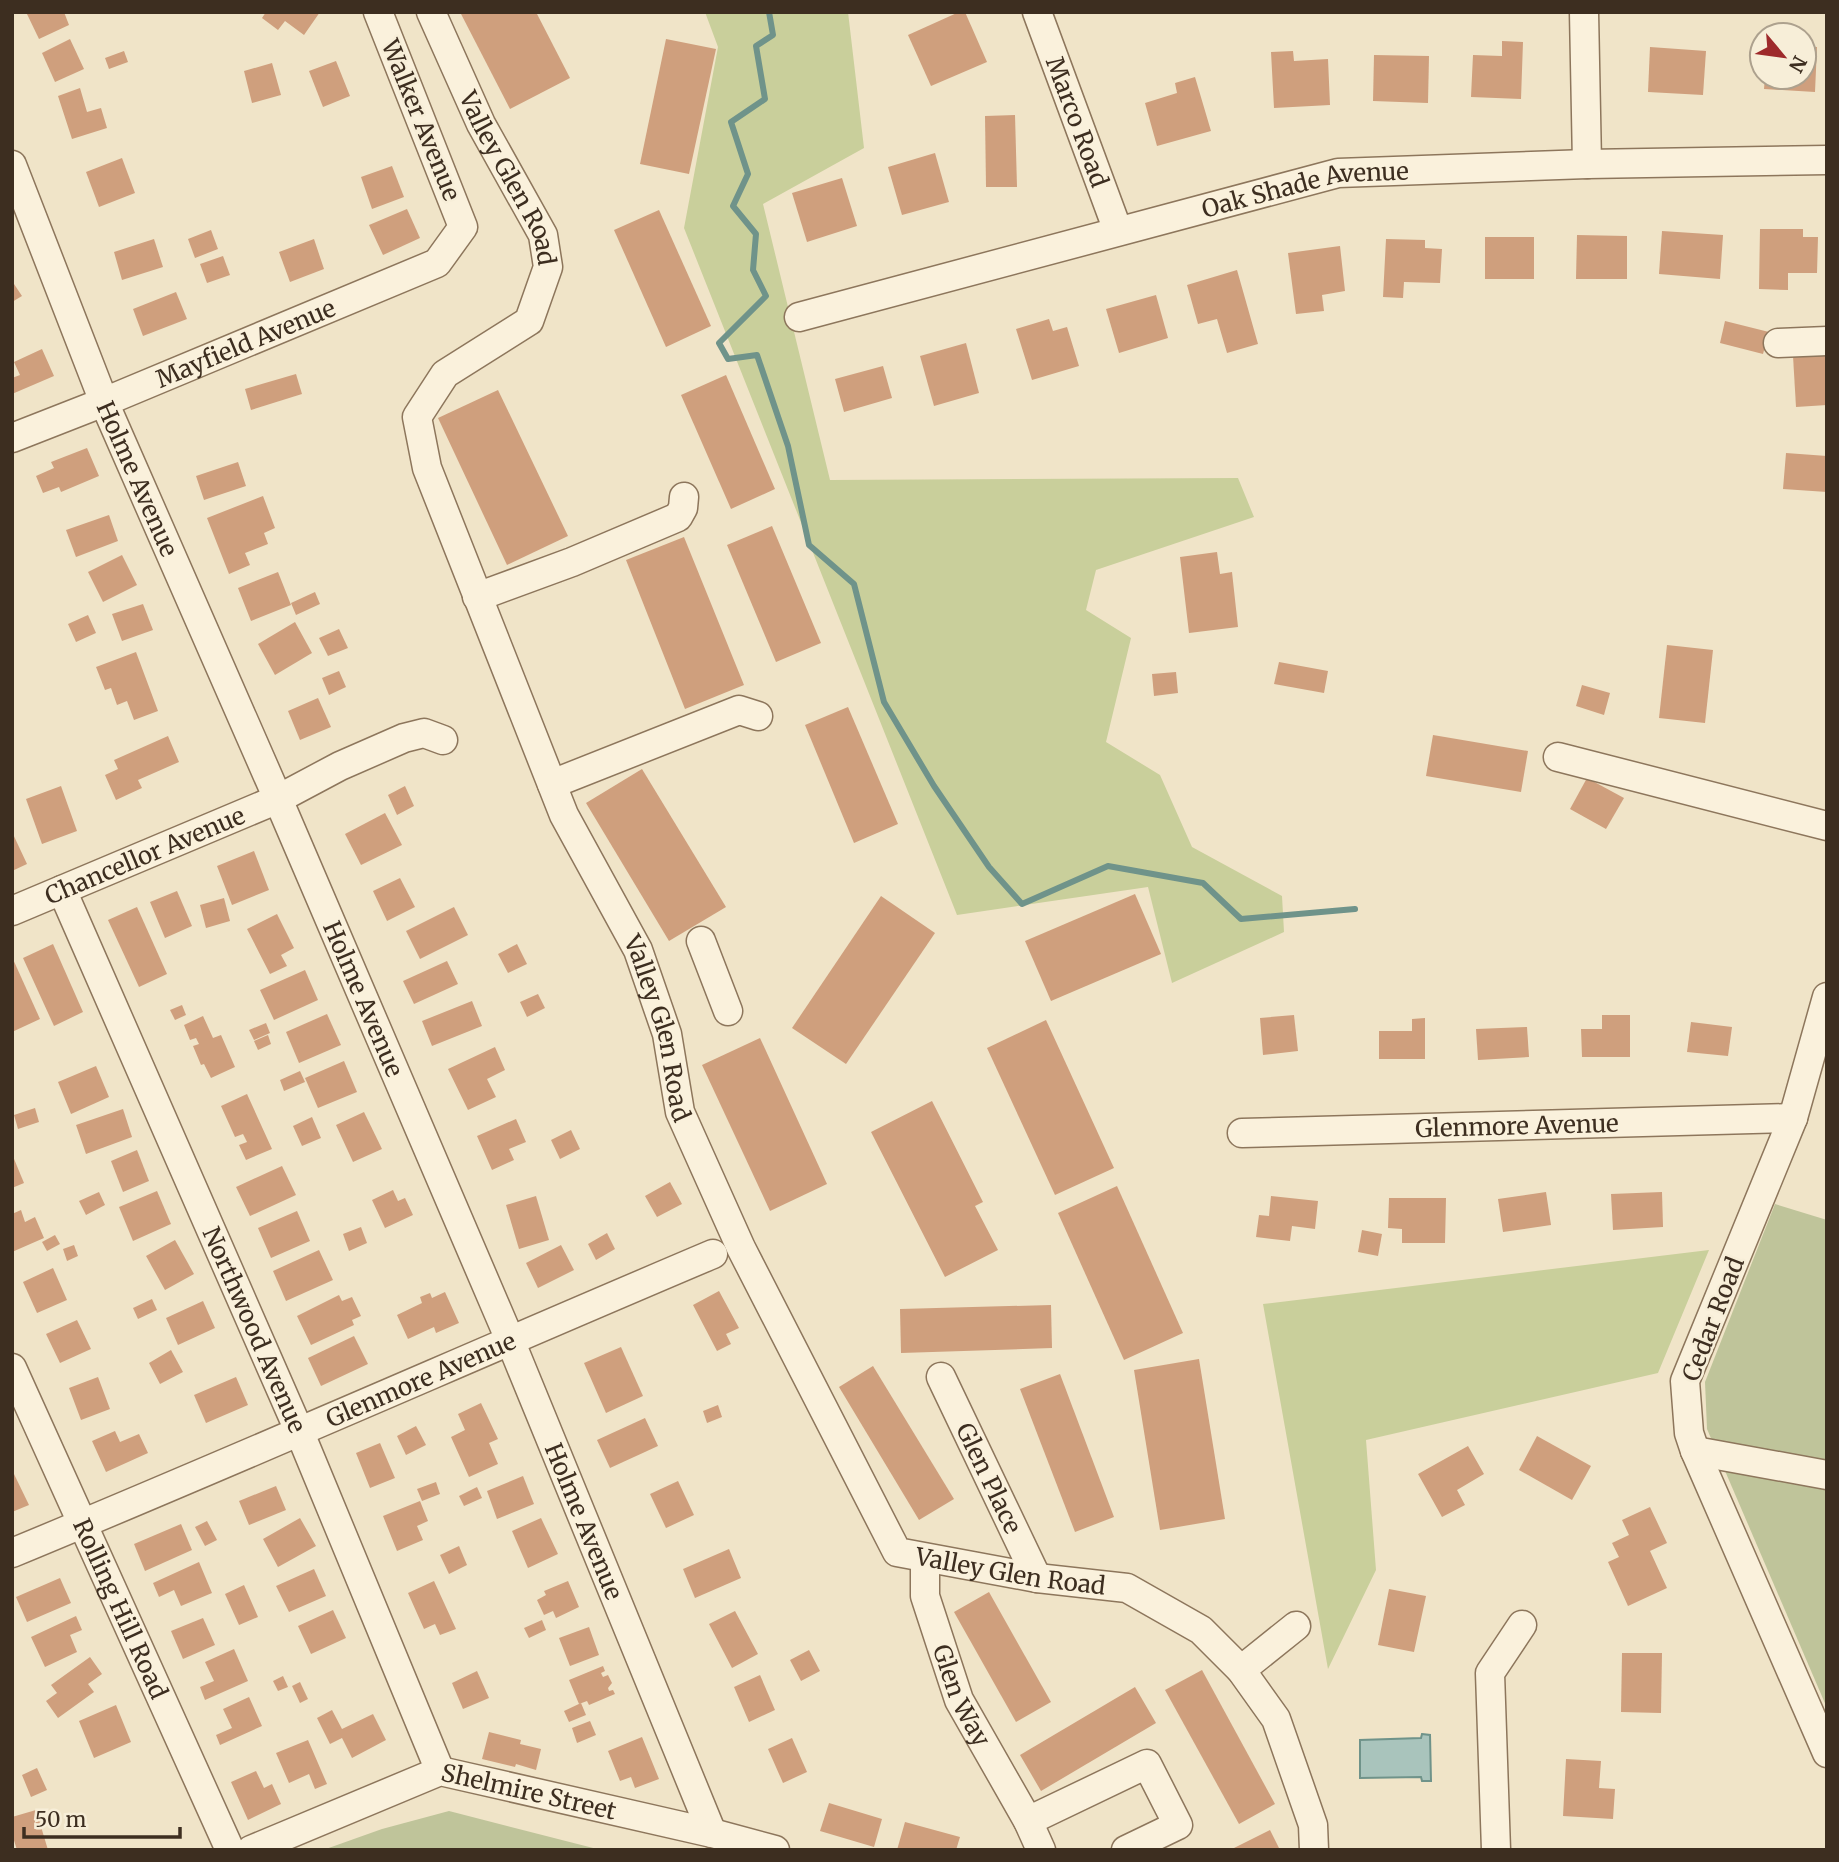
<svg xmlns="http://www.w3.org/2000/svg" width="1839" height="1862" font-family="Merriweather,serif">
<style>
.green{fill:#c9cf9b}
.cemetery{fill:#bfc49a}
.water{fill:#a9c4bc;stroke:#6f938a;stroke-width:2}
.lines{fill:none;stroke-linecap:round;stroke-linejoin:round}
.stream{stroke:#6f938a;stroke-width:6}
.building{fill:#cf9f7d}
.minor-casing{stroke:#8d765c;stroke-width:31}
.minor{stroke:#faf1dc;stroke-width:28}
.labels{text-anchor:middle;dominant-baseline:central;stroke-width:5;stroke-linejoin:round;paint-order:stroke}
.street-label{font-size:24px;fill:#3d2e20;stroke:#f7eed8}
</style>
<rect width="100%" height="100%" fill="#f0e4c8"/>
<g class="green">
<path d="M705 12H848L864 148 763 204 830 480 1238 478 1254 517 1096 570 1086 610 1131 638 1106 742 1160 775 1192 847 1282 896 1284 932 1172 983 1148 887 957 915 684 228 718 47Z"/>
<path d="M1709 1250 1658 1373 1366 1440 1376 1570 1328 1669 1263 1304Z"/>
</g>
<g class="cemetery">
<path d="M1775 1204 1827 1220V1708L1707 1429 1705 1382Z"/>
<path d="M449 1811 601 1850H323L382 1829Z"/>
</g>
<path class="water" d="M1422 1734 1430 1735 1431 1781H1422L1421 1777 1360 1778V1740L1421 1738Z"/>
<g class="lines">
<path class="stream" d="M769 12 773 35 756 46 765 99 731 122 748 174 733 206 756 234 753 270 766 296 719 343 728 359 757 355 788 446 809 545 854 584 884 702 934 786 989 867 1022 904 1108 866 1203 883 1241 919 1355 909"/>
</g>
<g class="building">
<path d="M26 12H64L69 25 39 39Z"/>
<path d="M266 12H320L304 35 285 21 278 30 262 18Z"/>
<path d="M460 12H536L570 78 510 109Z"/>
<path d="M959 12H965L987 62 931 86 908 35Z"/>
<path d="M70 39 84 69 55 82 42 53Z"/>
<path d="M666 39 716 49 689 174 640 164Z"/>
<path d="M1502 41 1523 42 1521 99 1471 97 1473 55 1502 56Z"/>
<path d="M1650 47 1706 51 1703 95 1648 92Z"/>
<path d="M1804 47H1817L1815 92 1764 89 1765 77H1804Z"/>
<path d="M124 51 128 62 109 69 105 58Z"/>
<path d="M1293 51 1294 61 1328 59 1330 105 1274 108 1271 52Z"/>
<path d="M1374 55 1429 56 1428 103 1373 101Z"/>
<path d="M336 61 350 96 323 107 309 71Z"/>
<path d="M272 63 281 95 252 103 244 71Z"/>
<path d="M1195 77 1211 131 1157 146 1145 103 1177 93 1175 83Z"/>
<path d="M80 88 87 112 101 108 107 128 72 139 58 96Z"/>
<path d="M1015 115 1017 187H986L985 116Z"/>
<path d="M935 153 949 202 902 215 888 167Z"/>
<path d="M122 158 135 193 99 207 86 172Z"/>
<path d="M392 166 404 197 372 209 361 177Z"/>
<path d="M842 178 857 226 807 242 792 193Z"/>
<path d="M407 209 420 238 383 255 369 225Z"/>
<path d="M659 210 711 326 666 347 614 230Z"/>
<path d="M1760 229H1803V237H1818L1817 273H1788V290L1759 289Z"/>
<path d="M211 230 218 249 195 258 188 239Z"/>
<path d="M1662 231 1723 235 1720 279 1659 274Z"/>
<path d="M1577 235 1627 236V279H1576Z"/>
<rect x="1485" y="237" width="49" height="42"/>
<path d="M154 239 163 267 122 280 114 252Z"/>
<path d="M314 239 324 269 290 282 279 252Z"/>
<path d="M1386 239 1425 240V248L1442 249 1440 283 1404 282 1403 298 1383 297Z"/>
<path d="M1340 246 1345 291 1322 295 1324 311 1296 314 1288 253Z"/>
<path d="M223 256 230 275 207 283 200 264Z"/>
<path d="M1237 270 1258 344 1227 353 1217 319 1198 324 1187 285Z"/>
<path d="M12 281 22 296 12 302Z"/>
<path d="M176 292 187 319 143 336 133 309Z"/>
<path d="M1156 295 1168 338 1119 353 1106 309Z"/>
<path d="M1049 319 1053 331 1067 327 1079 366 1032 380 1016 329Z"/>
<path d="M1725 321 1769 332 1763 354 1720 343Z"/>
<path d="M966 343 979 393 934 406 920 356Z"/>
<path d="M42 349 54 376 12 394V378L20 375 14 362Z"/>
<path d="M1827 354V405L1796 407 1793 356Z"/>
<path d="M883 366 892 398 844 412 835 379Z"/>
<path d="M296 374 302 394 251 410 245 389Z"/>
<path d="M726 375 775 489 731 509 681 395Z"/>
<path d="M498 390 568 536 507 565 438 418Z"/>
<path d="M87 448 99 476 61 492 59 487 43 493 36 476 54 468 51 462Z"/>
<path d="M1786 453 1827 456V492L1783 489Z"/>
<path d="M238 462 246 486 204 500 196 476Z"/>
<path d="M263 496 275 528 264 533 268 544 245 553 250 565 229 574 207 518Z"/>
<path d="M109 515 118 541 76 557 66 530Z"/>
<path d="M772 526 821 643 776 662 727 545Z"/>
<path d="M684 537 744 685 685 709 626 560Z"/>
<path d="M1217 552 1220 574 1232 572 1238 627 1189 633 1180 557Z"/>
<path d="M122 555 137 585 103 602 88 572Z"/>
<path d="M278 572 291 605 251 621 238 588Z"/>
<path d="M315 592 320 604 296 615 291 603Z"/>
<path d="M143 604 153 630 122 641 112 614Z"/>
<path d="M88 615 96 633 76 642 68 624Z"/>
<path d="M295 622 312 653 275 675 258 644Z"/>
<path d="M339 629 348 648 328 656 319 638Z"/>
<path d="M1667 645 1713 650 1705 723 1659 718Z"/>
<path d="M136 652 158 711 134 720 127 701 117 705 111 688 105 690 96 667Z"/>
<path d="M1279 662 1328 671 1324 693 1274 684Z"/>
<path d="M339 671 346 687 329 695 322 678Z"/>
<path d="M1176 672 1178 693 1154 696 1152 674Z"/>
<path d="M1582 685 1610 693 1604 715 1576 706Z"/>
<path d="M318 698 331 727 300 740 288 711Z"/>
<path d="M848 707 898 824 854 843 805 725Z"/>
<path d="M1433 735 1528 751 1521 792 1426 776Z"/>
<path d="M168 736 179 762 138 780 142 788 116 800 105 775 118 769 114 760Z"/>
<path d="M642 769 726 907 669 941 586 803Z"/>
<path d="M1587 778 1624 798 1606 829 1570 809Z"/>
<path d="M61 786 77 831 42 844 26 799Z"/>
<path d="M405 786 414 806 397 815 388 795Z"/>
<path d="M385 813 402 845 361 865 345 834Z"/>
<path d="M12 832 27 864 12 871Z"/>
<path d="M254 851 269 890 232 905 217 866Z"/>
<path d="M400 878 415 907 387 921 373 891Z"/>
<path d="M177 891 192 926 165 938 150 902Z"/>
<path d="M1135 894 1161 954 1051 1001 1025 941Z"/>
<path d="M881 896 935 933 846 1064 792 1028Z"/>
<path d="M224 898 230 921 206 928 200 905Z"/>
<path d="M137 907 167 974 139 987 108 920Z"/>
<path d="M454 907 468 935 420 959 406 931Z"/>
<path d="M277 914 294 948 281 955 287 966 270 974 247 929Z"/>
<path d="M53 944 83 1012 54 1026 23 958Z"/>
<path d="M517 944 527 964 508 973 498 954Z"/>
<path d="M12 957 40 1019 12 1032Z"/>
<path d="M447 961 458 984 414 1004 403 981Z"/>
<path d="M305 970 318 1000 274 1020 260 990Z"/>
<path d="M538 994 545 1008 527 1017 520 1002Z"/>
<path d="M472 1001 482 1026 432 1046 422 1021Z"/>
<path d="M182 1005 186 1015 175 1020 170 1010Z"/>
<path d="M327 1014 341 1045 299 1063 286 1032Z"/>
<path d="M1294 1015 1298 1051 1263 1055 1260 1018Z"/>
<path d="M1602 1015H1630V1057H1582L1581 1029H1602Z"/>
<path d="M203 1016 213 1038 221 1035 235 1067 211 1078 204 1064 201 1065 193 1046 199 1044 196 1038 190 1040 184 1025Z"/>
<path d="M1425 1018V1059H1379V1031H1412V1019Z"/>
<path d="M1046 1020 1114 1168 1055 1195 987 1048Z"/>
<path d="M1691 1022 1732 1027 1728 1056 1687 1052Z"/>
<path d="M266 1023 270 1033 254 1040 249 1030Z"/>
<path d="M1527 1027 1529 1057 1478 1060 1476 1029Z"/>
<path d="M268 1035 271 1044 258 1050 254 1041Z"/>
<path d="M760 1038 827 1184 770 1211 702 1065Z"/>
<path d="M495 1047 505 1070 487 1079 496 1097 468 1110 448 1069Z"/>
<path d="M344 1061 357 1092 318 1108 305 1078Z"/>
<path d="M96 1066 109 1097 71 1114 58 1082Z"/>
<path d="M300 1071 305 1082 284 1091 280 1080Z"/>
<path d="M247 1094 272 1149 246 1160 239 1145 247 1142 243 1134 235 1137 221 1106Z"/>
<path d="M932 1101 983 1202 975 1206 998 1250 945 1277 871 1132Z"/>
<path d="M35 1108 39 1122 18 1129 14 1115Z"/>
<path d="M123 1109 132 1137 86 1154 76 1125Z"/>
<path d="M364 1112 382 1149 353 1162 336 1125Z"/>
<path d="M312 1117 321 1138 302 1146 293 1126Z"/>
<path d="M516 1119 526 1142 509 1149 514 1160 492 1170 477 1136Z"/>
<path d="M571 1130 580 1149 560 1159 551 1140Z"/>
<path d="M137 1150 149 1181 123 1192 111 1161Z"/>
<path d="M12 1154 24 1183 12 1188Z"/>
<path d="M282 1166 296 1195 250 1216 236 1187Z"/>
<path d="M670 1182 682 1204 657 1217 645 1196Z"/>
<path d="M1117 1186 1183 1333 1124 1360 1058 1213Z"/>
<path d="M393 1190 398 1201 405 1198 413 1215 385 1228 372 1200Z"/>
<path d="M157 1191 171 1224 133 1241 119 1207Z"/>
<path d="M99 1192 105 1205 86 1215 79 1201Z"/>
<path d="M1546 1192 1551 1225 1503 1232 1498 1199Z"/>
<path d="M1662 1192 1663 1227 1613 1230 1611 1194Z"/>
<path d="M536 1196 549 1240 519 1249 506 1205Z"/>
<path d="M1271 1196 1318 1201 1315 1229 1292 1226 1290 1241 1256 1237 1259 1215 1269 1216Z"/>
<path d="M1389 1198H1446L1445 1243H1402V1229L1388 1228Z"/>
<path d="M21 1210 25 1222 35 1217 44 1238 12 1252V1214Z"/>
<path d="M297 1211 310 1241 271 1258 258 1228Z"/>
<path d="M361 1227 367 1243 349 1251 343 1234Z"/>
<path d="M1362 1230 1382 1234 1378 1256 1358 1252Z"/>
<path d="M607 1233 615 1249 596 1260 588 1244Z"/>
<path d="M55 1235 60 1244 47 1251 42 1242Z"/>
<path d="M175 1240 194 1274 165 1290 146 1256Z"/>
<path d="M74 1245 78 1256 67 1261 63 1249Z"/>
<path d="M561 1245 574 1270 538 1288 526 1263Z"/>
<path d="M319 1250 333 1280 286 1301 273 1271Z"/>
<path d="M53 1268 67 1300 37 1313 23 1282Z"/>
<path d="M719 1291 739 1328 726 1334 731 1344 717 1351 693 1305Z"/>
<path d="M445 1292 459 1323 436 1333 434 1327 408 1339 397 1315 422 1303 420 1297 430 1293 432 1298Z"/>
<path d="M339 1295 342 1301 352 1297 361 1316 352 1320 354 1325 311 1345 297 1316Z"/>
<path d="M152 1299 157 1310 138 1319 133 1308Z"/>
<path d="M203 1301 215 1328 178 1345 166 1318Z"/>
<path d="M1051 1305 1052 1348 901 1353 900 1309Z"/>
<path d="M77 1320 91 1349 60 1363 46 1334Z"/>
<path d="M354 1336 368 1364 321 1386 308 1358Z"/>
<path d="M621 1347 643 1396 606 1413 584 1363Z"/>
<path d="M171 1350 183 1372 160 1384 149 1363Z"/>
<path d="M1199 1359 1225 1519 1160 1530 1134 1370Z"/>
<path d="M873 1366 954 1499 919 1520 839 1387Z"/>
<path d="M1060 1374 1114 1517 1075 1532 1020 1389Z"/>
<path d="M98 1377 110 1409 81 1420 69 1388Z"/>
<path d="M236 1377 248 1405 206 1423 194 1395Z"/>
<path d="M481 1403 498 1439 489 1443 498 1464 469 1477 451 1437 465 1430 458 1414Z"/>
<path d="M718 1405 722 1417 707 1423 703 1411Z"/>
<path d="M645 1418 658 1446 610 1468 597 1440Z"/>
<path d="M416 1426 426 1445 406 1455 397 1436Z"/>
<path d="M115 1431 120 1442 139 1434 148 1453 106 1472 92 1441Z"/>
<path d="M1537 1436 1591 1466 1572 1500 1519 1470Z"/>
<path d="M380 1443 395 1478 370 1488 356 1453Z"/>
<path d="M1468 1446 1484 1474 1457 1490 1465 1505 1442 1517 1418 1474Z"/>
<path d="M14 1474 29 1505 12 1512V1475Z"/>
<path d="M523 1476 534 1504 497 1519 487 1491Z"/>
<path d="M678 1481 694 1515 666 1528 650 1494Z"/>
<path d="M436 1482 440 1494 422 1501 417 1489Z"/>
<path d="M276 1486 286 1510 249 1525 239 1501Z"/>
<path d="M477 1487 482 1498 464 1506 459 1496Z"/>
<path d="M420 1501 428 1521 417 1526 423 1540 397 1551 383 1516Z"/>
<path d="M1650 1507 1667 1543 1650 1551 1667 1588 1628 1606 1608 1562 1619 1557 1612 1543 1629 1535 1622 1520Z"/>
<path d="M300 1518 316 1546 278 1567 263 1539Z"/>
<path d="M541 1518 558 1554 528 1568 512 1531Z"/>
<path d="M207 1521 217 1540 205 1546 195 1527Z"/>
<path d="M181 1524 192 1550 145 1571 134 1544Z"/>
<path d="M459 1546 467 1565 449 1574 440 1555Z"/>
<path d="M729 1549 741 1578 695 1598 683 1569Z"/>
<path d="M199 1562 212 1593 181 1606 174 1590 159 1597 153 1583Z"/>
<path d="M314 1569 326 1596 289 1612 276 1586Z"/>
<path d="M60 1578 71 1603 27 1622 16 1597Z"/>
<path d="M434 1581 456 1629 440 1635 435 1624 424 1629 408 1593Z"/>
<path d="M568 1581 579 1607 556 1618 553 1611 544 1615 537 1600 546 1595 544 1591Z"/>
<path d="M244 1585 258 1617 239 1625 225 1594Z"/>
<path d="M1389 1589 1426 1596 1414 1652 1378 1645Z"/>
<path d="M989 1592 1051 1702 1016 1722 954 1612Z"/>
<path d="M333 1610 346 1638 311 1654 298 1626Z"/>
<path d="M735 1611 758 1654 732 1668 709 1624Z"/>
<path d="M76 1616 82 1630 70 1635 77 1652 45 1667 31 1637Z"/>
<path d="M203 1618 215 1645 183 1659 171 1631Z"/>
<path d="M542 1620 546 1630 529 1638 524 1628Z"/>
<path d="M589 1627 599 1655 570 1666 559 1638Z"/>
<path d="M234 1649 248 1681 205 1700 200 1687 214 1681 205 1662Z"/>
<path d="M809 1650 820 1671 801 1681 790 1660Z"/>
<path d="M1622 1653H1662L1661 1713 1621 1712Z"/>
<path d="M90 1657 102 1674 88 1684 94 1692 58 1718 46 1701 57 1693 51 1685Z"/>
<path d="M603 1666 605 1671 601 1673 603 1677 608 1675 612 1683 608 1688 609 1691 613 1690 615 1694 589 1705 587 1701 579 1704 569 1680Z"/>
<path d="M1202 1670 1275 1804 1239 1824 1165 1690Z"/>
<path d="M477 1671 489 1698 463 1709 452 1683Z"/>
<path d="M760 1675 775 1710 749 1722 734 1687Z"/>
<path d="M283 1676 288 1687 278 1691 273 1681Z"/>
<path d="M300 1682 308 1699 300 1703 292 1686Z"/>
<path d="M1135 1687 1156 1723 1041 1791 1020 1755Z"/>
<path d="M249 1697 262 1726 220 1745 216 1735 232 1728 223 1709Z"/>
<path d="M581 1703 586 1715 569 1722 564 1711Z"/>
<path d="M116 1705 131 1742 94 1758 79 1721Z"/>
<path d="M332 1710 342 1729 373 1714 386 1740 352 1758 342 1738 330 1744 317 1718Z"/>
<path d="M590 1721 596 1735 577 1743 572 1728Z"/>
<path d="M489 1732 521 1740 520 1744 541 1749 536 1770 516 1764 515 1767 482 1759Z"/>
<path d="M642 1737 659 1779 635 1788 631 1777 620 1781 608 1751Z"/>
<path d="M792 1738 807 1772 783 1783 768 1749Z"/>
<path d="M308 1740 327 1784 315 1789 309 1774 289 1783 276 1753Z"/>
<path d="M1566 1759 1601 1761 1599 1788 1615 1789 1613 1819 1563 1816Z"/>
<path d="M37 1768 47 1790 31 1797 22 1775Z"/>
<path d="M256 1771 264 1788 272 1784 281 1804 248 1820 231 1782Z"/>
<path d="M829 1803 882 1819 874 1847 820 1831Z"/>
<path d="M36 1810 48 1850H17L12 1834V1817Z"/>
<path d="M905 1822 960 1837 956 1850H897Z"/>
<path d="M1270 1830 1280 1850H1230Z"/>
</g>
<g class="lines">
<defs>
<g id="minor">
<path id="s1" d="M431 12 481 124 543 235 548 267 529 321 445 374 417 417 427 468 564 815 638 950 667 1034 680 1112 741 1248 897 1552 1037 1578 1127 1588 1201 1630 1241 1670 1276 1719 1313 1825 1314 1850"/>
<path id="s2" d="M1037 12 1118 231"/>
<path d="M1584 12 1587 164"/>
<path id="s3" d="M12 165 104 402 278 799 510 1340 712 1833"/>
<path id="s4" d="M799 317 1338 173 1587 164 1827 160"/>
<path d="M1778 343 1827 341"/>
<path id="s5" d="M12 438 104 402 437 263 463 227 378 12"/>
<path d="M477 597 572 562 678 517 683 508 684 497"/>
<path d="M1558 757 1827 826"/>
<path d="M552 784 739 710 758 716"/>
<path id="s6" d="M62 890 300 1433 440 1771"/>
<path id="s7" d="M12 911 278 799 340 766 404 738 424 733 443 740"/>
<path d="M701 941 728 1011"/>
<path d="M1827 997 1793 1118 1685 1381 1689 1433 1695 1451 1827 1753"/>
<path id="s8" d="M1242 1133 1793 1118"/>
<path id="s9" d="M12 1368 230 1850"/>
<path id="s10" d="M941 1377 1037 1578"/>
<path d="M1695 1451 1827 1475"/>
<path id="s11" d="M12 1553C247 1456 479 1353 713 1254"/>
<path id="s12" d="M925 1558V1596L959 1700 1028 1821 1041 1850"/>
<path d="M1241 1670 1296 1626"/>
<path d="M1028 1821 1147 1764 1178 1825 1126 1850"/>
<path id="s13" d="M251 1850 440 1771 712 1833 775 1850"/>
<path d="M1496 1850 1490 1673 1522 1625"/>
</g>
</defs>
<use href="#minor" class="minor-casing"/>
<use href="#minor" class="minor"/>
</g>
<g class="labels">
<g class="street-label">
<text transform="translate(421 120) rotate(68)">Walker Avenue</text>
<text stroke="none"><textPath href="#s2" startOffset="117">Marco Road</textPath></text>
<text stroke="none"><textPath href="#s1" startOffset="184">Valley Glen Road</textPath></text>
<text stroke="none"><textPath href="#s4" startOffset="523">Oak Shade Avenue</textPath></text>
<text stroke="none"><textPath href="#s5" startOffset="252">Mayfield Avenue</textPath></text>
<text stroke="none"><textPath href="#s3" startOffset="338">Holme Avenue</textPath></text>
<text stroke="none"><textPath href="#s7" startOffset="144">Chancellor Avenue</textPath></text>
<text stroke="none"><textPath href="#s3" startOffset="905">Holme Avenue</textPath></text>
<text stroke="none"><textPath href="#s1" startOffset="1150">Valley Glen Road</textPath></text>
<text stroke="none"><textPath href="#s8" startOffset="275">Glenmore Avenue</textPath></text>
<text transform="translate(1713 1319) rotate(-69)">Cedar Road</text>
<text stroke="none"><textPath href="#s6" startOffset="480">Northwood Avenue</textPath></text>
<text stroke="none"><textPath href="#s11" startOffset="444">Glenmore Avenue</textPath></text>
<text stroke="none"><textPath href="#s10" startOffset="112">Glen Place</textPath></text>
<text stroke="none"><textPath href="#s3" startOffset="1472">Holme Avenue</textPath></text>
<text stroke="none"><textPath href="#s1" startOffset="1843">Valley Glen Road</textPath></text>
<text stroke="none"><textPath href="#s9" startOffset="264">Rolling Hill Road</textPath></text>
<text stroke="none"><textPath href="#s12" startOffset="144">Glen Way</textPath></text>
<text stroke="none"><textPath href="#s13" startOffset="296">Shelmire Street</textPath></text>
</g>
</g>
<rect width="1839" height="1862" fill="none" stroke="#3d2e20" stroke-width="28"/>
<g transform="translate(1783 56) rotate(119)"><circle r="33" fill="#f7eed8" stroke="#ada18e" stroke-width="2"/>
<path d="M0-5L12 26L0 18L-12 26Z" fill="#9e2a2b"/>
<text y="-10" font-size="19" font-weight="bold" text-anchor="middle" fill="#3d2e20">N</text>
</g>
<path d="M24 1827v10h156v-10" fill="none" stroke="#3d2e20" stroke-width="3.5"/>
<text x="35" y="1827" font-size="21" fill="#3d2e20" stroke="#f7eed8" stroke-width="5" paint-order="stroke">50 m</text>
</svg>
